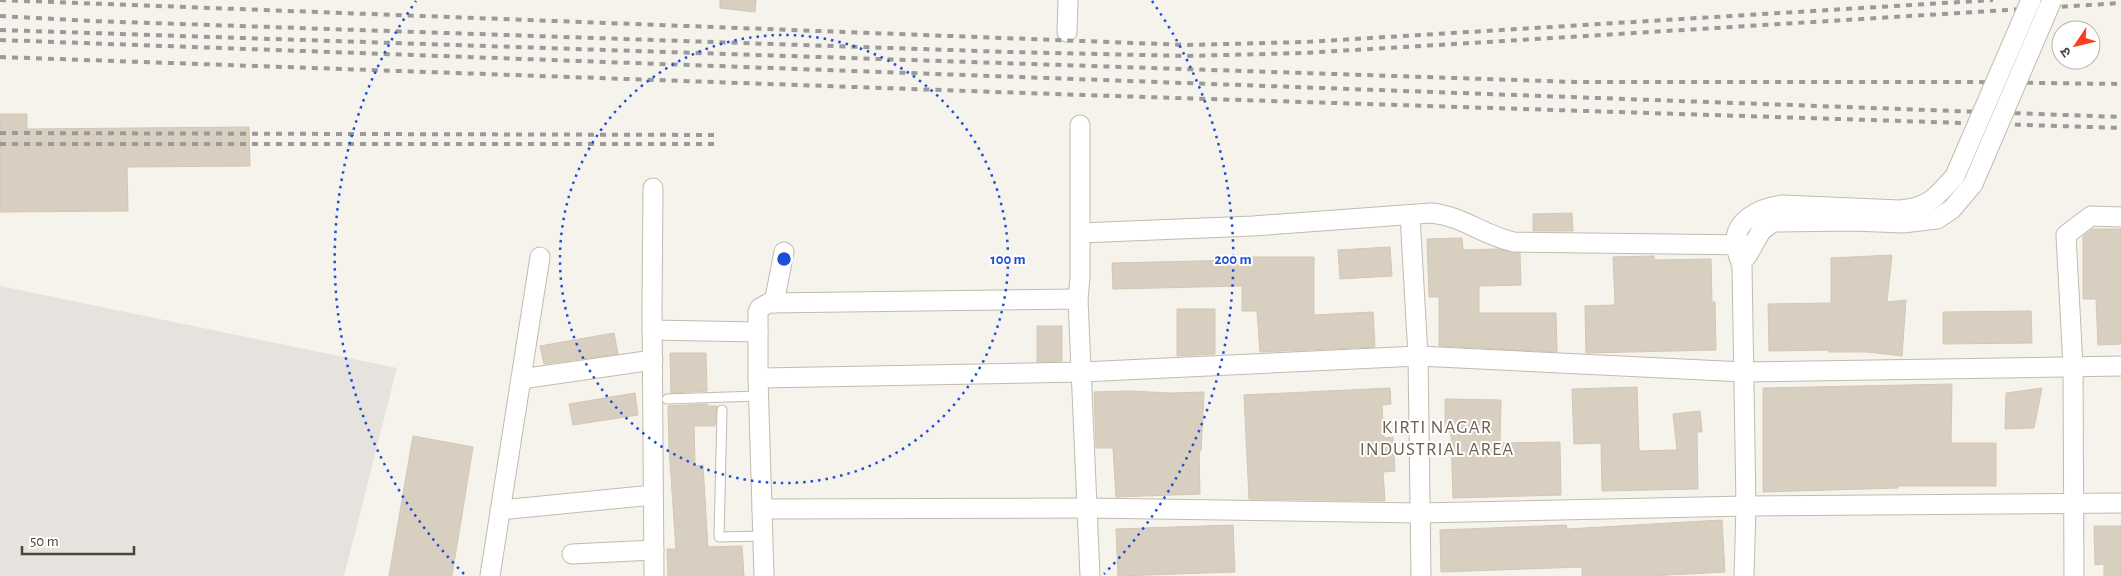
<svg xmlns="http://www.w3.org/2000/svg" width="2121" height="576" font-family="'Alegreya Sans','Noto Sans Devanagari',sans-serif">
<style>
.industrial{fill:#e6e2dd}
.building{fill:#d8cfc1;stroke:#d3c7b4}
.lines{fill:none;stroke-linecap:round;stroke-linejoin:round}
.lane-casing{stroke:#c2bbae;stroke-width:11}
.street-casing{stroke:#c2bbae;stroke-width:21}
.lane{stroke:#fff;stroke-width:9}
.street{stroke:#fff;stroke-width:19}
.rail{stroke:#9a9a9a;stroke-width:4;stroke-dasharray:6 6;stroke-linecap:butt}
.street-bridge-casing{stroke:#c2bbae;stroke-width:21;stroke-linecap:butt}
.street-bridge{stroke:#fff;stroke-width:19}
.ring{fill:none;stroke:#1d4ed8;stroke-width:2.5;stroke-dasharray:2.5 5}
.labels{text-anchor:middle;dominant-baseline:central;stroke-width:4;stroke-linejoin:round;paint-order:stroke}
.neighbourhood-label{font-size:19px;letter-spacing:1px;fill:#6e6250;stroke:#fff}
.centre{fill:#1d4ed8;stroke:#fff;stroke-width:2.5}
.ring-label{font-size:15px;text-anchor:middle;font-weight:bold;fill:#1d4ed8;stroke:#fff;stroke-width:4;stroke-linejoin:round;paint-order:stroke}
</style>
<rect width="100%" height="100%" fill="#f6f3ec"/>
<path class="industrial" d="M0 286 397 368 344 576H0Z"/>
<g class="building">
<path d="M720 0H756L755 12 720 8Z"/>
<path d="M0 114H27V129L249 127 250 166 127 167 128 211 0 212Z"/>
<path d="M1572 213 1573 231H1533V214Z"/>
<path d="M2093 229H2121V344L2098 345 2096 299H2083V236Z"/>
<path d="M1462 238 1463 250 1497 249 1520 253 1521 285 1479 286V313H1556L1557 352 1439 346V297H1429L1427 239Z"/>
<path d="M1390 247 1392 276 1340 279 1338 250Z"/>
<path d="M1892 255 1887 302 1906 300 1902 356 1868 352H1829V350L1769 351 1768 304 1831 303V258Z"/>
<path d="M1654 256V260L1711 259 1712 302H1715L1716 350 1586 353 1585 306 1615 305 1613 257Z"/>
<path d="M1242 257H1314V315L1373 312 1375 347 1260 352 1257 311H1242V286L1113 289 1112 263 1242 260Z"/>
<path d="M1177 309H1215V354L1177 356Z"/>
<path d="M2031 311 2032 343 1943 344V312Z"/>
<path d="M1037 326H1062V361L1037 362Z"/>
<path d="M614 333 618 354 544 364 540 346Z"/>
<path d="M670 353H706L707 391 671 393Z"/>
<path d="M1952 384 1951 443H1996V486H1897L1898 488 1763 492V388Z"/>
<path d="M1637 387 1639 451 1677 450 1673 414 1700 411 1702 432H1697L1698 489 1602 491 1601 443 1574 444 1572 389Z"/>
<path d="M1390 388 1391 404 1382 405 1384 438 1393 437 1395 471 1383 472 1385 501 1249 499 1244 395Z"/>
<path d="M2042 388 2034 428 2005 429 2006 393Z"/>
<path d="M1129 391 1171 393 1204 392 1201 451H1199L1200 494 1116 497 1113 448H1096L1094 392Z"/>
<path d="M635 393 638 415 573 425 569 404Z"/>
<path d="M1445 399 1501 400 1500 443 1560 442 1561 495 1453 498 1451 432H1445Z"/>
<path d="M707 404V406H717L715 426H694L695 466 703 465 708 547 742 546 744 576H668L667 549H676L669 448 668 406Z"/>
<path d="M413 436 473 447 452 576H389Z"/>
<path d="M1722 520 1725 572 1649 576H1582V567L1441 572 1440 530 1566 525 1567 529Z"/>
<path d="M1233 525 1235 572 1118 576 1116 529Z"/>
<path d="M2094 526H2121V576H2104V564L2095 565Z"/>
</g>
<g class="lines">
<defs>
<g id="lane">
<path d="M667 399 758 396"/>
<path d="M722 410 719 537 763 536"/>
</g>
<g id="street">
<path d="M1067 32 1068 0"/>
<path d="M653 188 652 310 654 576"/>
<path d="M1410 215 1418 356 1421 576"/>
<path d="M1080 233 1253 226 1431 213C1463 216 1484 236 1514 242L1752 245"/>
<path d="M1747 256 1761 231 1773 222 1853 221 1903 223 1937 219 1952 209 1973 184"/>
<path d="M1078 299 1080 277V125"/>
<path d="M774 303 784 252"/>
<path d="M652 330 758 332"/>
<path d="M758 378 1082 372 1418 356 1744 372 2121 366"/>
<path d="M521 379 653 360"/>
<path d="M762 509 1087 508 1421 513 1746 506 2121 503"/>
<path d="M500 510 653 495"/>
<path d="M572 554 654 550"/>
<path d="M490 576 540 257"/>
<path d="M764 576 758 378V312L760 308 769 303 1078 299 1090 576"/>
<path d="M1744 576 1746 506 1742 266C1740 259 1737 253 1736 246 1733 220 1760 208 1782 205L1900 210C1930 207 1936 197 1955 176"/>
<path d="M2074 576 2073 366 2066 235 2091 216 2121 217"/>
</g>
</defs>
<use href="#lane" class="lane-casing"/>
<use href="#street" class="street-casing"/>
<use href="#lane" class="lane"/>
<use href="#street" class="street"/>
<g class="rail">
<path d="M0 0 1188 45 1305 42 1993 0"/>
<path d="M0 16 92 21 1009 52 1187 56 1303 53 1504 41 2121 3"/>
<path d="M0 30 1576 82H1970L2121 84"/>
<path d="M0 40 2121 117"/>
<path d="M0 57 1083 95 2121 128"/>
<path d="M0 133 717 135"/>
<path d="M0 144H719"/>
</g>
<defs>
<g id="street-bridge">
<path d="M1955 176 2031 0"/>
<path d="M1973 184 2052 0"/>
</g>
</defs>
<use href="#street-bridge" class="street-bridge-casing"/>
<use href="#street-bridge" class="street-bridge"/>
</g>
<g class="ring">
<circle cx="784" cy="259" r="224"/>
<path d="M464 574A449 449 0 0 1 416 1M1152 1A449 449 0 0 1 1104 574"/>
</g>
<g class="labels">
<g class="neighbourhood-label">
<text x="1437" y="427">KIRTI NAGAR<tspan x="1437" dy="22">INDUSTRIAL AREA</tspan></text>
</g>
</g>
<circle cx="784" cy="259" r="8" class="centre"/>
<g class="ring-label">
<text x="1008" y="264">100 m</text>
<text x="1233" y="264">200 m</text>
</g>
<g transform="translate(2076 45) rotate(235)"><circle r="24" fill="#ffffff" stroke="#b7b4b0"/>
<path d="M0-4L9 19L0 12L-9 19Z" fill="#fc3f1d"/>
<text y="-8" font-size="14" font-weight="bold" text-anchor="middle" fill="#4b4439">उ</text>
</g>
<path d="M22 546v8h112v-8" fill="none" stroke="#4b4439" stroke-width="2.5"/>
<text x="30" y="546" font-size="15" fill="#4b4439" stroke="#ffffff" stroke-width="4" paint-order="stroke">50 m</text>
</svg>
